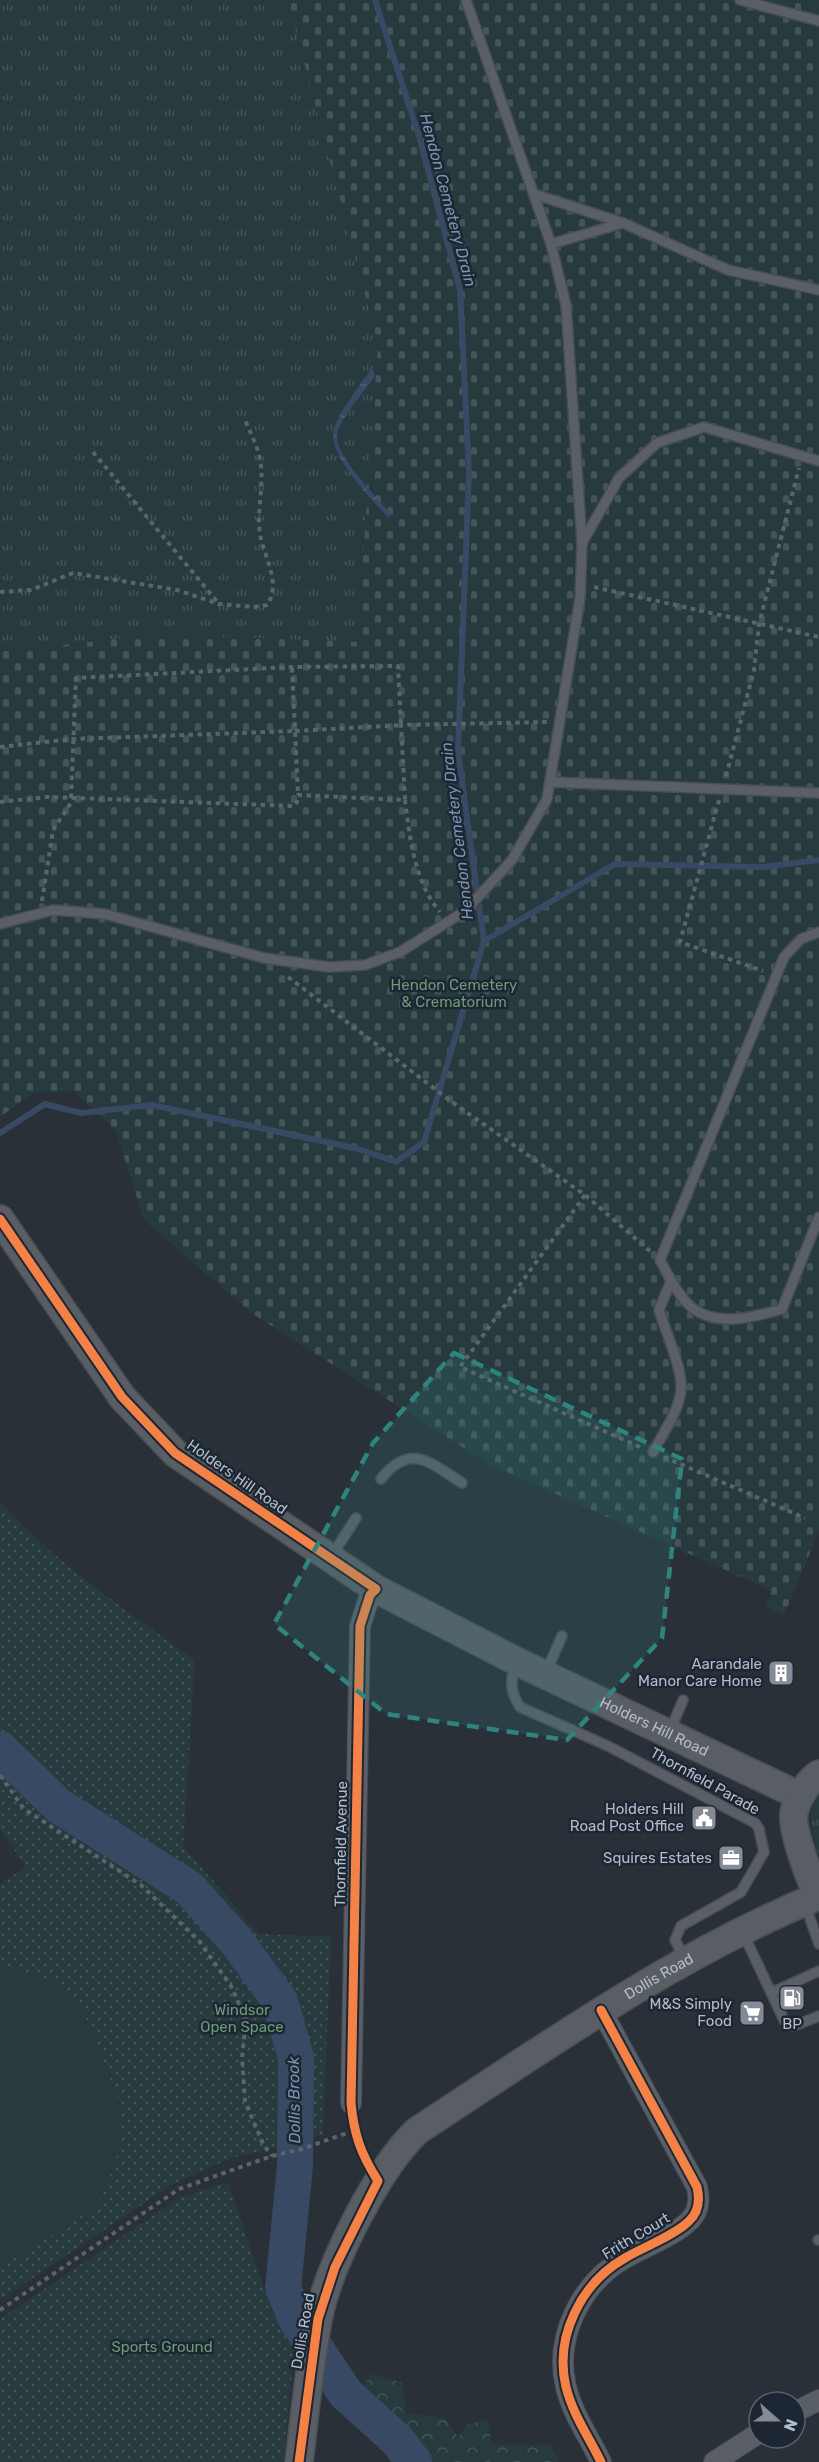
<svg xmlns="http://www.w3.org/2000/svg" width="819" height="2462" font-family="Rubik,sans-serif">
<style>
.grass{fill:url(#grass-tufts)}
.forest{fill:url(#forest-crowns)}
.cemetery{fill:url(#cemetery-stones)}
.park{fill:url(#park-dots)}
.pitch{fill:#273a3e}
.water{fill:url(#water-ripples)}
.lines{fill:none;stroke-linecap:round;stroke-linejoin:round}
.stream{stroke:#384963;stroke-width:6}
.river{stroke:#384963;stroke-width:36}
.lane-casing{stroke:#484c53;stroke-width:12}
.street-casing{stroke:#484c53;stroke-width:22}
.secondary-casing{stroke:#484c53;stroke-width:30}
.path{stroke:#5d636a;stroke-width:4;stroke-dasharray:4.5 4.5;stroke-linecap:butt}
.lane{stroke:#5a5e66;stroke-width:9}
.street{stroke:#5a5e66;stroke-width:20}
.secondary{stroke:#595d64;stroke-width:27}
.cycleway-casing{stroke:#1d2633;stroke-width:13}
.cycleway{stroke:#f48246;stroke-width:9}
.marked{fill:#308480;fill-opacity:0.2;stroke:#308480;stroke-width:4.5;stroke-dasharray:12 8;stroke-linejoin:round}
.labels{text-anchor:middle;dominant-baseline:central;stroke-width:5;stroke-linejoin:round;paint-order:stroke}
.park-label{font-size:15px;fill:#6b9a76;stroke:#1d2633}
.street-label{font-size:15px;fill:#b4bcc9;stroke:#1d2633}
.poi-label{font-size:15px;fill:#b4bcc9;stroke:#1d2633;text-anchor:end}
.water-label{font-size:16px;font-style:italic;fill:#7c92b1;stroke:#1d2633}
</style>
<defs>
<pattern id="grass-tufts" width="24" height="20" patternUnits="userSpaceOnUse" patternTransform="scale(1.5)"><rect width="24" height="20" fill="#273a3e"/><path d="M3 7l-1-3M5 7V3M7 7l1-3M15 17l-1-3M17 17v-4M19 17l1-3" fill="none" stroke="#445559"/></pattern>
<pattern id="forest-crowns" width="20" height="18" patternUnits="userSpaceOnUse" patternTransform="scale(1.5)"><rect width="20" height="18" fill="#273a3e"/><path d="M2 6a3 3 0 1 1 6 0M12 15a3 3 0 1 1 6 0" fill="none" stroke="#445559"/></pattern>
<pattern id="cemetery-stones" width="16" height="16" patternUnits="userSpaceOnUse" patternTransform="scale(1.5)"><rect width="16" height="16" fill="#273a3e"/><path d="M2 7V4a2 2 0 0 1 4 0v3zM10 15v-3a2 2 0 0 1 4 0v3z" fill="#445559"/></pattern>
<pattern id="park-dots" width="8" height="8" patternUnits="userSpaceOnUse" patternTransform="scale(1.5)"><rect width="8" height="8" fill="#273a3e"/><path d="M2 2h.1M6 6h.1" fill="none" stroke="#445559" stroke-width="1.8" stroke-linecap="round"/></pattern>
<pattern id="water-ripples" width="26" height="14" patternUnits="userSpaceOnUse" patternTransform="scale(1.5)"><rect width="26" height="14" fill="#384963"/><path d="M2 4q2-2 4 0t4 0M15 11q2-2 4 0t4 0" fill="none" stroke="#526178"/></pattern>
</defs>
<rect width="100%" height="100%" fill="#2a3038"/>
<g class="grass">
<path d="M0 0H288L378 344 357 643 159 634 9 651 0 649Z"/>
<path d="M819 1792V1856C813 1831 804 1816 819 1792Z"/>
</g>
<path class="forest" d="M371 2374 402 2383 406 2413 445 2418 458 2437 468 2424 487 2420 492 2444 551 2445 560 2462H394L396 2454 349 2411Z"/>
<path class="cemetery" d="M288 0H819V1531L784 1615 765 1607 772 1591 489 1464 253 1314 144 1220 116 1131 74 1091 33 1093 0 1117V649L9 651 159 634 357 642 378 344Z"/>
<g class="park">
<path d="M0 1502C57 1564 127 1611 195 1660L183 1846 259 1934 331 1937 323 2135 229 2159 171 2185 0 2300V1884L26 1867 0 1829Z"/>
<path d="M228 2182 273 2315 296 2336 283 2462H0V2319L179 2198Z"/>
</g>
<path class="pitch" d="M0 1964 48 1980 70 1995 83 2010 121 2106 117 2156 110 2176 96 2207 0 2267Z"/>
<path class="water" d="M372 368 375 376C366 390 340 418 337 434 334 455 378 498 391 514L388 518C372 499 330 458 333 432 335 417 362 382 372 368Z"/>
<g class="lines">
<g class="stream">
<path d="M484 941 615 864 763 867 819 860"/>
<path d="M0 1133 45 1104 81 1113 152 1105 359 1149 396 1162 424 1142 484 941 458 752 469 472 460 290 419 136 375 0"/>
</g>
<path class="river" d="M0 1749 59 1806 189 1888 237 1942 280 2001 296 2058 295 2166 283 2288 296 2319 346 2394 397 2440 414 2462"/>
<defs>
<g id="lane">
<path d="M740 0 819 21"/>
<path d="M534 194 623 223"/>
<path d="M551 244 623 223 728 270 819 290"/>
<path d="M582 543 619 478 657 443 704 427 819 461"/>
<path d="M550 782 819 793"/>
<path d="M0 924 53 910 105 914 264 958 329 967 365 965 400 952 465 911 512 860 547 799 580 598 582 543 566 305 551 244 466 0"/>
<path d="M819 932 801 939 784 957 660 1260C668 1275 676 1292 688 1304 713 1329 754 1317 782 1309L819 1217"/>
<path d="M653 1452C663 1433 683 1406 681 1383 680 1363 665 1330 659 1310L671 1281"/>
<path d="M381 1479C410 1442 429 1462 462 1483"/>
<path d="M331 1557 356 1518"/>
<path d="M515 1664C510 1682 510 1692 520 1707L608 1746 755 1823 759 1829 764 1852 741 1892 681 1926 675 1940 684 1958"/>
<path d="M546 1672 562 1636"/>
<path d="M670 1731 683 1700"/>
<path d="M805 1904 819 1944"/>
<path d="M743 1933 785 2022 794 2026 819 2016"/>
<path d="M771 1993 819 1971"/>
<path d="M818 2240H819"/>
</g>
<g id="street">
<path d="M351 2103 360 1626 370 1595 376 1589"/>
<path d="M795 2412 819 2400"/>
<path d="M601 2462C589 2437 573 2415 566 2387 554 2337 581 2283 625 2258 642 2248 677 2234 689 2221 699 2212 700 2200 697 2187L601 2010"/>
<path d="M714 2462 759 2433"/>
</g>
<g id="secondary">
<path id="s1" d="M0 1219 122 1397 175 1453 376 1589 516 1661 800 1796"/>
<path d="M819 1774C807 1782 798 1797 794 1812 791 1828 810 1882 819 1896"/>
<path id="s2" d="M299 2462C305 2415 309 2367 318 2320 328 2266 378 2168 417 2131 547 2046 675 1955 819 1896"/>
</g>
</defs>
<use href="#lane" class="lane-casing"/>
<use href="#street" class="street-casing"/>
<use href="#secondary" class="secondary-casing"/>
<g class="path">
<path d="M93 452 219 604"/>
<path d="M594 587 819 637"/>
<path d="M0 592 31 590 73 573 177 590 219 604 254 607 267 605C282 584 264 557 260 534 256 509 266 481 259 455 256 443 250 432 245 420"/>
<path d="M0 747 73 739 295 731 298 795"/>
<path d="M726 776 754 670 759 624 799 468"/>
<path d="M71 798 76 678 292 667 398 666 401 725 295 731 292 667"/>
<path d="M405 800C410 838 414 881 440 912"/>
<path d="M719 800 680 942 763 971"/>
<path d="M0 802 47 797 294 806 297 802 298 795 405 800 401 725 547 722"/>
<path d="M42 901 53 830 74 798"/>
<path d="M288 977 452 1102 585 1195 650 1251"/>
<path d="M585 1195 460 1367 640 1447"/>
<path d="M664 1457 805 1518"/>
<path d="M0 1775 24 1809 141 1885 199 1941 231 1986 246 2020 242 2058 245 2101 263 2144 272 2156"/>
<path d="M0 2310 179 2189 272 2156 302 2149 353 2131"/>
</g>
<use href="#lane" class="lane"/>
<use href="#street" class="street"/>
<use href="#secondary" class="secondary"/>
<defs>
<g id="cycleway">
<path d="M0 1219 122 1397 175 1453 376 1589 370 1595 360 1626 351 2103C354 2135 361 2154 378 2181L335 2267 318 2319 299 2462"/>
<path d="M601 2462C589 2437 573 2415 566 2387 554 2337 581 2283 625 2258 642 2248 677 2234 689 2221 699 2212 700 2200 697 2187L601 2010"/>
</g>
</defs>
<use href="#cycleway" class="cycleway-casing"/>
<use href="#cycleway" class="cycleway"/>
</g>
<path class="marked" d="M454 1353 682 1459 662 1638 567 1740 386 1714 274 1624 373 1443Z"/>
<defs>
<symbol id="building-square" viewBox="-11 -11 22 22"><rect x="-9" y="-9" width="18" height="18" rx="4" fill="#848b96" stroke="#1d2633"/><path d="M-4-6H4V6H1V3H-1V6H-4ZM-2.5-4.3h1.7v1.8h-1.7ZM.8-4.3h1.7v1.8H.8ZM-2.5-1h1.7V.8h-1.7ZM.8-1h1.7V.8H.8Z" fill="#fff"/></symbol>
<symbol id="civic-square" viewBox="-11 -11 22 22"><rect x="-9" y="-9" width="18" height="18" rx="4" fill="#848b96" stroke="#1d2633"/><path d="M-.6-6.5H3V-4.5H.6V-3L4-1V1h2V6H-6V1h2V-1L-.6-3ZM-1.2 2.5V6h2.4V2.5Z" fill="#fff"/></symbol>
<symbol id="office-square" viewBox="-11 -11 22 22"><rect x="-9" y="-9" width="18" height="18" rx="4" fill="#848b96" stroke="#1d2633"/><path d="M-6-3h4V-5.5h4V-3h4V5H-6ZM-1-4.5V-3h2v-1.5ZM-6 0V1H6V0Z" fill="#fff"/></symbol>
<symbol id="fuel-square" viewBox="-11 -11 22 22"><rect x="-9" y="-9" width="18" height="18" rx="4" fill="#848b96" stroke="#1d2633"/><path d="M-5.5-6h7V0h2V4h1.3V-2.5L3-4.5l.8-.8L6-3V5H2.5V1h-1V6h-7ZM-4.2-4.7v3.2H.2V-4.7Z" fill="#fff"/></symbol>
<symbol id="supermarket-square" viewBox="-11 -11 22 22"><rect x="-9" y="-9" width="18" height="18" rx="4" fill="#848b96" stroke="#1d2633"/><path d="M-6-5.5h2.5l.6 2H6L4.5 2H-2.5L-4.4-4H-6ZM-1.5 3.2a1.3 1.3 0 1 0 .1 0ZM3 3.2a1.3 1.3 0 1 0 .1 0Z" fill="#fff"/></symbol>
</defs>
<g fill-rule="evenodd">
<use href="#building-square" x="766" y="1658" width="30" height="30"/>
<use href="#civic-square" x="689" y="1803" width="30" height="30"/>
<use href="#office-square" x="716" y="1843" width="30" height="30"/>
<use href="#fuel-square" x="777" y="1983" width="30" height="30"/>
<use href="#supermarket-square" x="737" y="1998" width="30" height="30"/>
</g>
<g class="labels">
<g class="park-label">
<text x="454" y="985">Hendon Cemetery<tspan x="454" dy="17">&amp; Crematorium</tspan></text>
<text x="242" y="2010">Windsor<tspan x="242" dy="17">Open Space</tspan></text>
<text x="162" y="2347">Sports Ground</text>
</g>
<g class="street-label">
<text transform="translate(237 1477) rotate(35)">Holders Hill Road</text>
<text stroke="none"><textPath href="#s1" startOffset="846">Holders Hill Road</textPath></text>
<text transform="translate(705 1781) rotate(29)">Thornfield Parade</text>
<text transform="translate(341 1844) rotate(-89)">Thornfield Avenue</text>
<text stroke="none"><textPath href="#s2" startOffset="646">Dollis Road</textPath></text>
<text transform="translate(636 2236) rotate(-31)">Frith Court</text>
<text transform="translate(303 2331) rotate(-80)">Dollis Road</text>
</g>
<g class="poi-label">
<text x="762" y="1664">Aarandale<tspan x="762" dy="17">Manor Care Home</tspan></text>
<text x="684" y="1809">Holders Hill<tspan x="684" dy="17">Road Post Office</tspan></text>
<text x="712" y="1858">Squires Estates</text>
<text x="732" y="2004">M&amp;S Simply<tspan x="732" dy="17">Food</tspan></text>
<text x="792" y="2024" text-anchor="middle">BP</text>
</g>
<g class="water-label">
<text transform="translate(448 200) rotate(75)">Hendon Cemetery Drain</text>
<text transform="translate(457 831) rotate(-97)">Hendon Cemetery Drain</text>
<text transform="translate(294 2100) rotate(-91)">Dollis Brook</text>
</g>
</g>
<g transform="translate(777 2420) rotate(111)"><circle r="28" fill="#1d2633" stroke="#59626f" stroke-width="1.5"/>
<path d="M0-4.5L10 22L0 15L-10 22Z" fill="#848b96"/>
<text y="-9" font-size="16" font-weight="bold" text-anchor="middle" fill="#b4bcc9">N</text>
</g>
</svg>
